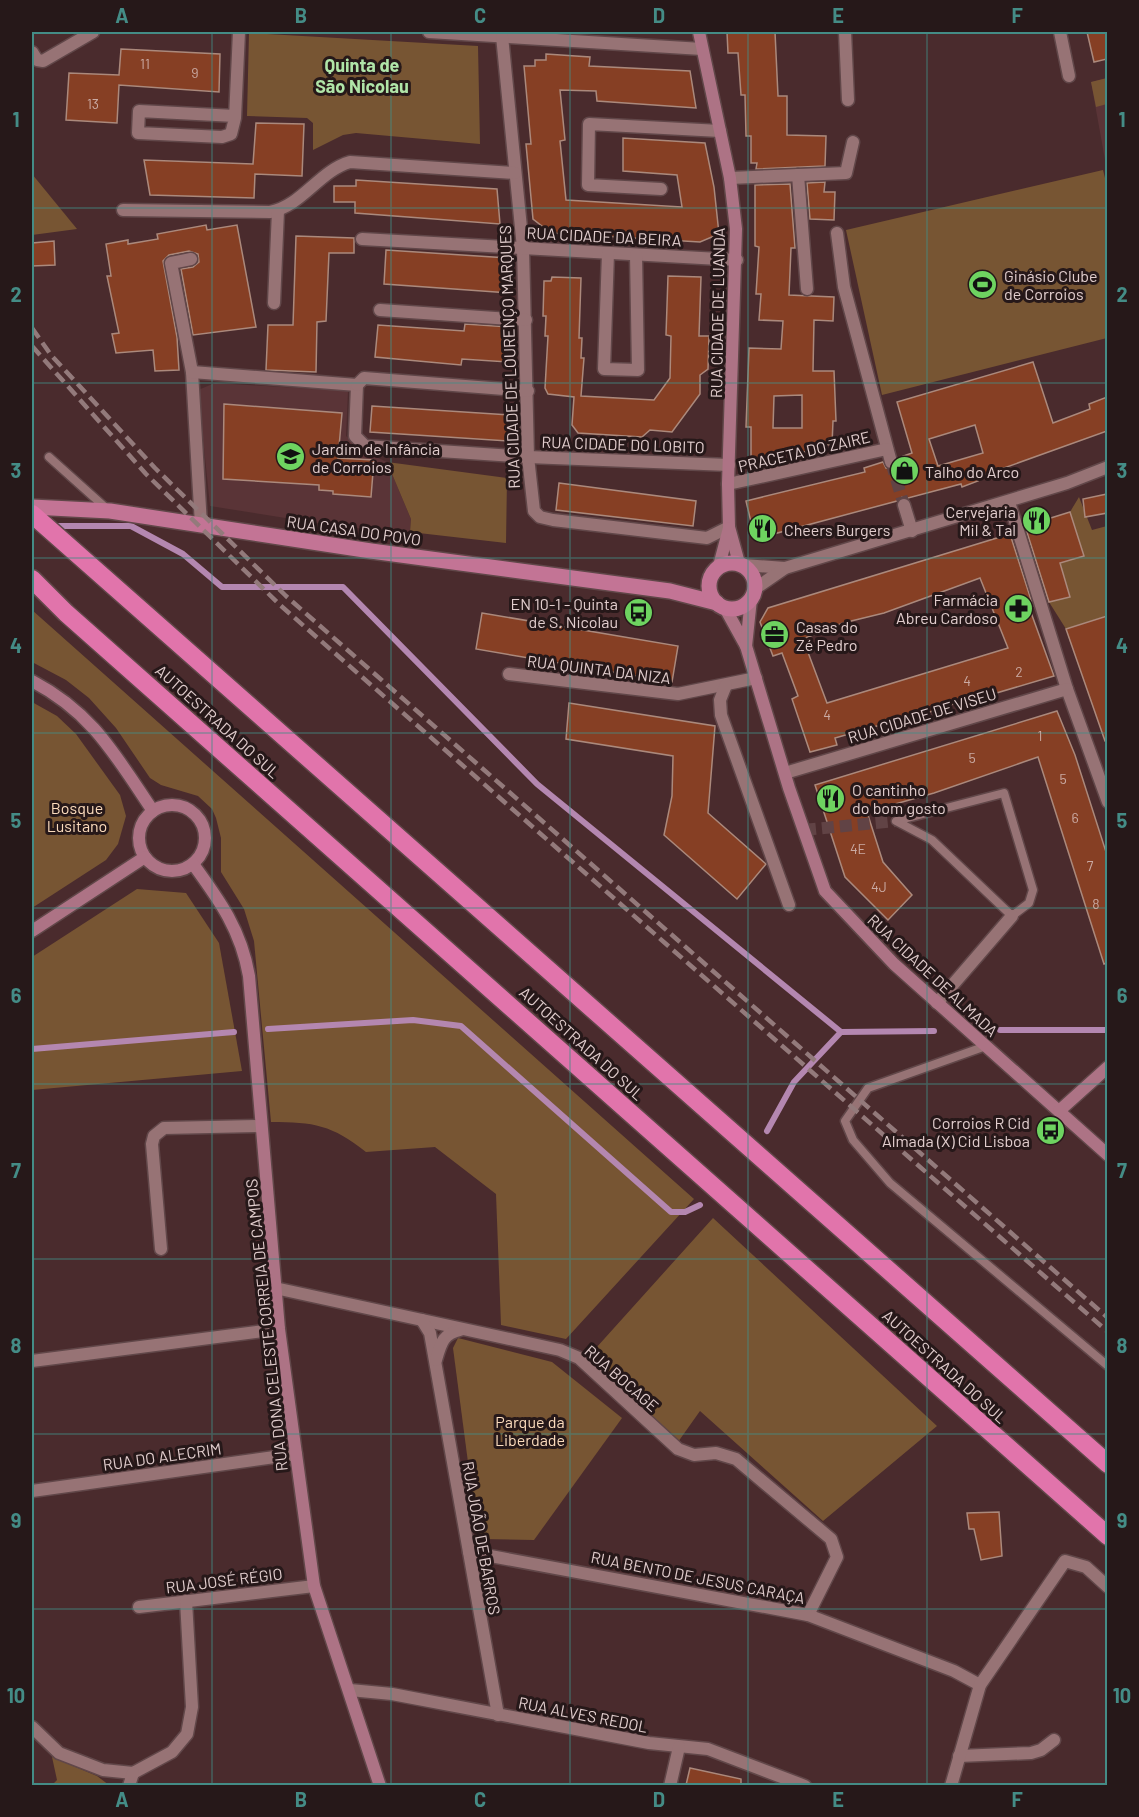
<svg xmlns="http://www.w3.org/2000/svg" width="1139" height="1817" font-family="Barlow,sans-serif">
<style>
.built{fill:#5a3437}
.green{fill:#753}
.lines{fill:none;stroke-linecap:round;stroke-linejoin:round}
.stream{stroke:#b487b0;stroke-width:6}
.building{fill:#863f24;stroke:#ab897c;stroke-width:1.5;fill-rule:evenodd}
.street-tunnel{stroke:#614345;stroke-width:12;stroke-dasharray:12 6;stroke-linecap:butt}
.lane-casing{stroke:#614749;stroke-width:11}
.street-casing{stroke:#614749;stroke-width:15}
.secondary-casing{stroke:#614749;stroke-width:15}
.primary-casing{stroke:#614749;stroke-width:18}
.highway-casing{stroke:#614749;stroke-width:21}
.lane{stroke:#977375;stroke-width:8}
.street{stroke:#977375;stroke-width:12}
.secondary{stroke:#ad7385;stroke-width:12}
.primary{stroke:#c37495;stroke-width:15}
.highway{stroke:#e174ab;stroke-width:18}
.rail{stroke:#937a7b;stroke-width:4.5;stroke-dasharray:12 6;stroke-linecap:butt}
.grid{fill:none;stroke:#448c86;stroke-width:1.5;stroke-opacity:0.55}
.labels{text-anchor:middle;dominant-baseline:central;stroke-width:6;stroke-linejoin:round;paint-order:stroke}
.number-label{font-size:14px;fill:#caaaa3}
.street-label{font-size:16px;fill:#e1cdcd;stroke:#261819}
.poi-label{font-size:16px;fill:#e1cdcd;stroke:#261819;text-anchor:start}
.park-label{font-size:16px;fill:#fcdcbd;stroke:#261819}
.neighbourhood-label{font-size:18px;font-weight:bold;fill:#b0e5a8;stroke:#261819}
.neatline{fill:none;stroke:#448c86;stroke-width:2}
.grid-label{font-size:20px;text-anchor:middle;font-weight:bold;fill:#448c86}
</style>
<rect width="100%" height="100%" fill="#4a2b2d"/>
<g class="built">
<path d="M1107 78V171L1091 82Z"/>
<path d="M215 383 348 391 346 436 365 452 387 462 411 519 410 532 342 527 210 506 198 390Z"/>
</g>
<g class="green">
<path d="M249 33 478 46 480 144 356 133 343 135 313 150V123L307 118 247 116Z"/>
<path d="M1107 78V104L1096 107 1091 82Z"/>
<path d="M1103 170 1108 190 1107 338 882 395 846 230Z"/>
<path d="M32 174 77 229 32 235Z"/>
<path d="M387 462 507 478 506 543 410 532 411 519Z"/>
<path d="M1079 497 1092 530 1107 526V620L1106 616 1066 629 1049 602 1070 596 1060 563 1084 556 1070 512Z"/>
<path d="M32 610 694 1199 566 1339 501 1325 496 1194 435 1147 366 1152C332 1125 314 1122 271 1122L254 941 244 909 221 872V838L216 818 212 809 198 796 161 785 150 778 116 728 89 698 66 680 32 662Z"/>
<path d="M32 702 57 716 76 734 120 795 126 816 118 844 106 860 32 908Z"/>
<path d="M137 889 186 893 219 943 242 1071 32 1090V957Z"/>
<path d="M713 1218 937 1426 823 1521 700 1411 678 1442 587 1358Z"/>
<path d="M458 1338 552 1362 622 1418 534 1540 481 1539 474 1508 453 1348Z"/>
<path d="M52 1757 97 1776 109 1785H52L57 1780Z"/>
</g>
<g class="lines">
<g class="stream">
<path d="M53 526H131L183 554 222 587H343L537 784 841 1032 934 1031"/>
<path d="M268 1029 413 1020 461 1026 671 1212H685L700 1205"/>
<path d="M1000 1030H1108"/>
<path d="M32 1049 234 1032"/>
<path d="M767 1131 794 1082 841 1032"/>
</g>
</g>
<g class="building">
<path d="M727 32H775L778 96H787V135L826 136 825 166 756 169 757 163H751V136H746L745 95H741L738 53H728Z"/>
<path d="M1087 32H1107V59L1094 62Z"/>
<path d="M121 49 220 54 219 92 119 85 117 123 66 120 69 73 119 75Z"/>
<path d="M546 54 590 57 589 66 690 71 696 108 597 101 596 91 560 90 565 140 560 141 566 200 682 207 677 175 623 171V138L705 143 714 187 719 234 700 242 551 233 533 219 526 144H531L524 66H535V60H546Z"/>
<path d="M256 123 304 124 302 176 255 174 254 198 150 195 144 160 253 164Z"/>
<path d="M356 180 497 189 500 224 355 213V202H334V186H356Z"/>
<path d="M825 182 824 192H835L834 220 810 219 807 183Z"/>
<path d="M790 184 795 248H791L789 295 834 297 833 321 814 320 813 371H834L836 421H833L832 445 811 444 809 452 792 451 751 462V427H746L749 348 781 349 783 321 759 320 761 294H756L759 247 755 246V185ZM802 395V428H773L774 396Z"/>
<path d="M206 225 207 230 237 225 256 327 193 335 181 269 193 267 199 262 198 254 189 251 169 255 163 261 177 337 179 370 155 371 153 350 116 353 112 334 119 333 107 276H111L106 244 128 240V244L158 239 157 234Z"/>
<path d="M296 236 354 238V253H329L326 321 317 322 316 372 266 370 268 325H293Z"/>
<path d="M54 241 55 265 32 266V243Z"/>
<path d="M386 250 508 258 510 293 384 284Z"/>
<path d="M668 276 701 277 699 336H709L708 369 700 375V394L672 432 650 430 642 437 578 433 572 425 574 397 548 394 545 388 548 336H545L546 316H543L544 281H551L552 277 581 278 579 338H582L581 358H584L581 396 654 400 670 378 671 336 666 335Z"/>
<path d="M465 324 510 327 508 362 462 359 461 365 375 357 378 325 464 331Z"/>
<path d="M1033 362 1053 423 1090 409 1089 404 1107 397V431L976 478 978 481 962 487 961 484 908 498 902 497 897 501 755 539 746 501 865 472 864 468 883 462 886 468 894 470 899 465 898 458 912 453 897 402ZM975 425 983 453 938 466 929 439Z"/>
<path d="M224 404 342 413 338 458 374 460 371 497 333 494V491L319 490V485L223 479Z"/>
<path d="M372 406 510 415 508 441 370 432Z"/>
<path d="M559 483 696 501 693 526 556 510Z"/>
<path d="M1107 494V513L1085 517 1083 499Z"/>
<path d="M1070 512 1084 556 1060 563 1070 597 1049 602 1025 526Z"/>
<path d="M1010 534 1033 606 1029 607 1054 676 993 694 992 691 885 727 884 724 835 738 837 745 810 752 792 699 798 696 782 653 773 656 760 622 768 608ZM980 578 1008 648 827 703 803 639 843 623 884 613Z"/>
<path d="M482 613 678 646 672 682 476 649Z"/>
<path d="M1107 616V741H1105L1066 629Z"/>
<path d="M569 703 715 726 708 813 766 864 737 899 664 835 672 796 673 756 566 739Z"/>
<path d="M1057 711 1075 755 1107 855V963L1104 964 1038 757 934 793 867 812 883 862 912 895 888 920 845 877 815 785Z"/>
<path d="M999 1512 1002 1556 981 1560 974 1529H969L967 1513Z"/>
<path d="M690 1768 741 1779V1785H686Z"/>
</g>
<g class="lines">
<g class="street-tunnel">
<path d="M891 462 904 505"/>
<path d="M804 830 896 821"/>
</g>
<defs>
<g id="lane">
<path d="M49 457 107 509"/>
<path d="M1004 793 1033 890 1029 903 1012 916 932 840 896 821Z"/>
<path d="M986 1046 868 1088 845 1121 853 1140 890 1183 1108 1366"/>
</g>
<g id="street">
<path d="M429 32 702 49"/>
<path d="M845 32 848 100"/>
<path d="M1060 32 1069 76"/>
<path d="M502 36 523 248 528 457 534 511 540 517 553 520 707 538 729 527"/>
<path d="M32 52 37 60 43 61 93 32"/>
<path d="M235 116 139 111 138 133 222 137 231 134 235 118 239 32"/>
<path d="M798 175 807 289"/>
<path d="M730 178 846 173 853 142"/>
<path d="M661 189 588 185 589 124 720 131"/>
<path d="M123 210 270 212C302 206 319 171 350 162L515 173"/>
<path d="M837 233 844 287 891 462"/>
<path d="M362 239 737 260"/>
<path d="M608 253 604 369 638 370 636 255"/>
<path d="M191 259 171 263 192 372 201 525"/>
<path d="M274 303 278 211"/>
<path d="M380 310 526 320"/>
<path d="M192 372 357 385"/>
<path d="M357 385 355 436 365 446 528 457 729 465"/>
<path d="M357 385 364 378 528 391"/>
<path d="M728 484 887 449"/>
<path d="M1009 502 1067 689 1108 802"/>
<path d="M904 505 912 531"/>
<path d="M744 565 785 568"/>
<path d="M756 588 785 568 1067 483 1108 467"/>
<path d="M509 674 678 694 756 678"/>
<path d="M726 685 720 700 721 715 789 905"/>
<path d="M785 773 1067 689"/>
<path d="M937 1003 1012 916"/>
<path d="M161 1249 152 1144 154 1136 164 1128 261 1126"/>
<path d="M275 1288 560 1350 579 1358 678 1449 694 1455 716 1453 736 1459 831 1539 837 1557 808 1615"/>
<path d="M422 1320 430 1333 498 1715"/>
<path d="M436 1360C441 1343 443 1334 460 1330"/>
<path d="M32 1361 279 1329"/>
<path d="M32 1491 296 1454"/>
<path d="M469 1552 808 1615 954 1671 980 1685"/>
<path d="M139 1607 314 1586"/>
<path d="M350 1690 392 1694 649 1743 708 1749 805 1786"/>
<path d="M32 1727 59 1753 103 1770 133 1773 172 1752 187 1734 192 1707 186 1601"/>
<path d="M959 1756 1031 1753 1041 1750 1054 1740"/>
<path d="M129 1786 133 1773"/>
<path d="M670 1786 679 1747"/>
<path d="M951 1786 980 1685 1065 1561 1086 1567 1108 1587"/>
</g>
<g id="secondary">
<path d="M699 32 730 178 736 229 728 484 729 527 739 563"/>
<path d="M719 566 729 528"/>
<path d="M725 608 746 646 789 788 825 891 894 964 1108 1155"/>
<path d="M746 646 751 599"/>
<path d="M32 681C93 713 115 755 153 811"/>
<circle cx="172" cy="838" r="33"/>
<path d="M193 864C220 901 241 930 249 976L279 1329 314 1586 380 1786"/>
<path d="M32 931 145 857"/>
<path d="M1059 1111 1108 1067"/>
</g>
<g id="primary">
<path d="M32 507 110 511 371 551 670 591 717 603"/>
<circle cx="732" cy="586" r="23"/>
</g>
<g id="highway">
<path d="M32 514 1108 1464"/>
<path d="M32 579 66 613 1108 1536"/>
</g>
</defs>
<use href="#lane" class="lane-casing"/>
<use href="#street" class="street-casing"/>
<use href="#secondary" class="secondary-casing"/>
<use href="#primary" class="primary-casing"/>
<use href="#highway" class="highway-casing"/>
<use href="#lane" class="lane"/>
<use href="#street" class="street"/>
<use href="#secondary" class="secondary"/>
<use href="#primary" class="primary"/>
<use href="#highway" class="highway"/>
<g class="rail">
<path d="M32 328 51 355 155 468 286 596 1108 1318"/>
<path d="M32 346 146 474 280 605 1108 1332"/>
</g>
</g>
<path class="grid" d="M212 32V1786M391 32V1786M570 32V1786M748 32V1786M927 32V1786M32 208H1108M32 383H1108M32 558H1108M32 733H1108M32 908H1108M32 1084H1108M32 1259H1108M32 1434H1108M32 1609H1108"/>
<defs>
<symbol id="stadium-disc" viewBox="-11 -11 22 22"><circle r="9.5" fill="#6ed360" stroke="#261819"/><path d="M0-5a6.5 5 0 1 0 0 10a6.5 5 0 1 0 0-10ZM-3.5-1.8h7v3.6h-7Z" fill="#111"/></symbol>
<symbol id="school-disc" viewBox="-11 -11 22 22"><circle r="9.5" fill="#6ed360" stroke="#261819"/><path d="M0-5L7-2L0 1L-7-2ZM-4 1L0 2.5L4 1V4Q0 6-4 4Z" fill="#111"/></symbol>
<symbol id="shop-disc" viewBox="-11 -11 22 22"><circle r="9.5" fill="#6ed360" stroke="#261819"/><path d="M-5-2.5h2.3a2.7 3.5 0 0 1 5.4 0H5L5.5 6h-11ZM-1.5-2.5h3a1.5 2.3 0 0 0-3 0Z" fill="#111"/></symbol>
<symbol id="restaurant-disc" viewBox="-11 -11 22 22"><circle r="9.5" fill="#6ed360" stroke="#261819"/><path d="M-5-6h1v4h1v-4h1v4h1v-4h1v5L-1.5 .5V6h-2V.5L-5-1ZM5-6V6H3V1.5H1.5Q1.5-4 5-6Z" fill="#111"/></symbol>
<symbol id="pharmacy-disc" viewBox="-11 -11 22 22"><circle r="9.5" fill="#6ed360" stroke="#261819"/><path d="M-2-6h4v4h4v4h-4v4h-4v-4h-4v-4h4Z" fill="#111"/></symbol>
<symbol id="bus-disc" viewBox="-11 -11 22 22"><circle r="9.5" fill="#6ed360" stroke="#261819"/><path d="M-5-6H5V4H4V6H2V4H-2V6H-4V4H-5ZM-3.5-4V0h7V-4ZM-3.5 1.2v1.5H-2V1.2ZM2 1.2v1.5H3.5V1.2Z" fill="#111"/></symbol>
<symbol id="office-disc" viewBox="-11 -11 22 22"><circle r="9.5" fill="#6ed360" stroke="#261819"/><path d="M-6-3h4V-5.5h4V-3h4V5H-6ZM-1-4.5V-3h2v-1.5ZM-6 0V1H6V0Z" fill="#111"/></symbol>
</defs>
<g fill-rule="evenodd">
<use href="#stadium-disc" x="966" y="268" width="33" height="33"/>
<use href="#school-disc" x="274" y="440" width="33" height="33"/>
<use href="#shop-disc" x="888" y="454" width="33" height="33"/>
<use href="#restaurant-disc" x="1020" y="504" width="33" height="33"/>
<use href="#restaurant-disc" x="746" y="512" width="33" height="33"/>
<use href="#pharmacy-disc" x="1002" y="592" width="33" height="33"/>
<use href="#bus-disc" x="622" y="596" width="33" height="33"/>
<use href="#office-disc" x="758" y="618" width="33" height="33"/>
<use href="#restaurant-disc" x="814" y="782" width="33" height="33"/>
<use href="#bus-disc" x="1034" y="1114" width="33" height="33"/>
</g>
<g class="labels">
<g class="number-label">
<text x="145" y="63">11</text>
<text x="195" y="72">9</text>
<text x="93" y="103">13</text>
<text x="1019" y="671">2</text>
<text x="967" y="680">4</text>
<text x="827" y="714">4</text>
<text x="1040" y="735">1</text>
<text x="972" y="757">5</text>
<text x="1063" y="778">5</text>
<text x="1075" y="817">6</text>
<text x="858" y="848">4E</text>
<text x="1090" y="865">7</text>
<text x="879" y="886">4J</text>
<text x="1096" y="903">8</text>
</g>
<g class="street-label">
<text transform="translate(604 236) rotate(3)">RUA CIDADE DA BEIRA</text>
<text transform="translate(717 313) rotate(-89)">RUA CIDADE DE LUANDA</text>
<text transform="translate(509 357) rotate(-92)">RUA CIDADE DE LOURENÇO MARQUES</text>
<text transform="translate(623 444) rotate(2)">RUA CIDADE DO LOBITO</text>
<text transform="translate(804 451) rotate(-13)">PRACETA DO ZAIRE</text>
<text transform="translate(354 530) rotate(8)">RUA CASA DO POVO</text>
<text transform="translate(599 669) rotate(7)">RUA QUINTA DA NIZA</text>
<text transform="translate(922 715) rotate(-17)">RUA CIDADE DE VISEU</text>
<text transform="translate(218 721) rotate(42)">AUTOESTRADA DO SUL</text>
<text transform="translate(933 975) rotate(43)">RUA CIDADE DE ALMADA</text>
<text transform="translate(582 1043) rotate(42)">AUTOESTRADA DO SUL</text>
<text transform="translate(266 1325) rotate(-96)">RUA DONA CELESTE CORREIA DE CAMPOS</text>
<text transform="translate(945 1366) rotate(42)">AUTOESTRADA DO SUL</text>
<text transform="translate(622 1378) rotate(41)">RUA BOCAGE</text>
<text transform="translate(162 1456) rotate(-8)">RUA DO ALECRIM</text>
<text transform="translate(482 1538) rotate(80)">RUA JOÃO DE BARROS</text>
<text transform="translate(698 1577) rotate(11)">RUA BENTO DE JESUS CARAÇA</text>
<text transform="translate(224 1580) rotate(-7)">RUA JOSÉ RÉGIO</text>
<text transform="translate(583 1714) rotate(11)">RUA ALVES REDOL</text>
</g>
<g class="poi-label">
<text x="1004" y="275">Ginásio Clube<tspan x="1004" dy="18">de Corroios</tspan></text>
<text x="312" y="448">Jardim de Infância<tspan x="312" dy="18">de Corroios</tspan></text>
<text x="925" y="471">Talho do Arco</text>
<text x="1016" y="511" text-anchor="end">Cervejaria<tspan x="1016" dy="18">Mil &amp; Tal</tspan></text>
<text x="784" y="529">Cheers Burgers</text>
<text x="998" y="599" text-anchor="end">Farmácia<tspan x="998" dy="18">Abreu Cardoso</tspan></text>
<text x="618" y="603" text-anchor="end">EN 10-1 - Quinta<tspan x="618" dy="18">de S. Nicolau</tspan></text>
<text x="796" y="626">Casas do<tspan x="796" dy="18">Zé Pedro</tspan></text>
<text x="852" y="789">O cantinho<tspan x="852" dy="18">do bom gosto</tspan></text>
<text x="1030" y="1122" text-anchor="end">Corroios R Cid<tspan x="1030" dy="18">Almada (X) Cid Lisboa</tspan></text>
</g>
<g class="park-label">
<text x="77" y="807">Bosque<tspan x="77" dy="18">Lusitano</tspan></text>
<text x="530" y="1421">Parque da<tspan x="530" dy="18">Liberdade</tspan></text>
</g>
<g class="neighbourhood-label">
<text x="362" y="65">Quinta de<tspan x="362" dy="21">São Nicolau</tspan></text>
</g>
</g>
<rect width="1139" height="1817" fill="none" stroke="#261819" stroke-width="66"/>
<rect x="33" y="33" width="1073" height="1751" class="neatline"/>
<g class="grid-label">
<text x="122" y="23">A</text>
<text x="301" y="23">B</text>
<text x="480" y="23">C</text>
<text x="659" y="23">D</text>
<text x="838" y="23">E</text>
<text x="1017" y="23">F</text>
<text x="16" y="127">1</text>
<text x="1122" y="127">1</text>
<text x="16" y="302">2</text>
<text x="1122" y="302">2</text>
<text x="16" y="478">3</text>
<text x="1122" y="478">3</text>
<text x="16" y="653">4</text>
<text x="1122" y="653">4</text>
<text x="16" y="828">5</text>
<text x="1122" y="828">5</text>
<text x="16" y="1003">6</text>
<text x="1122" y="1003">6</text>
<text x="16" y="1178">7</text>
<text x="1122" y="1178">7</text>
<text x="16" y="1353">8</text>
<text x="1122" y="1353">8</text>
<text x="16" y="1528">9</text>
<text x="1122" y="1528">9</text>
<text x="16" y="1703">10</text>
<text x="1122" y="1703">10</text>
<text x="122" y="1807">A</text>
<text x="301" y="1807">B</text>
<text x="480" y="1807">C</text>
<text x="659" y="1807">D</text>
<text x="838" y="1807">E</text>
<text x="1017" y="1807">F</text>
</g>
</svg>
